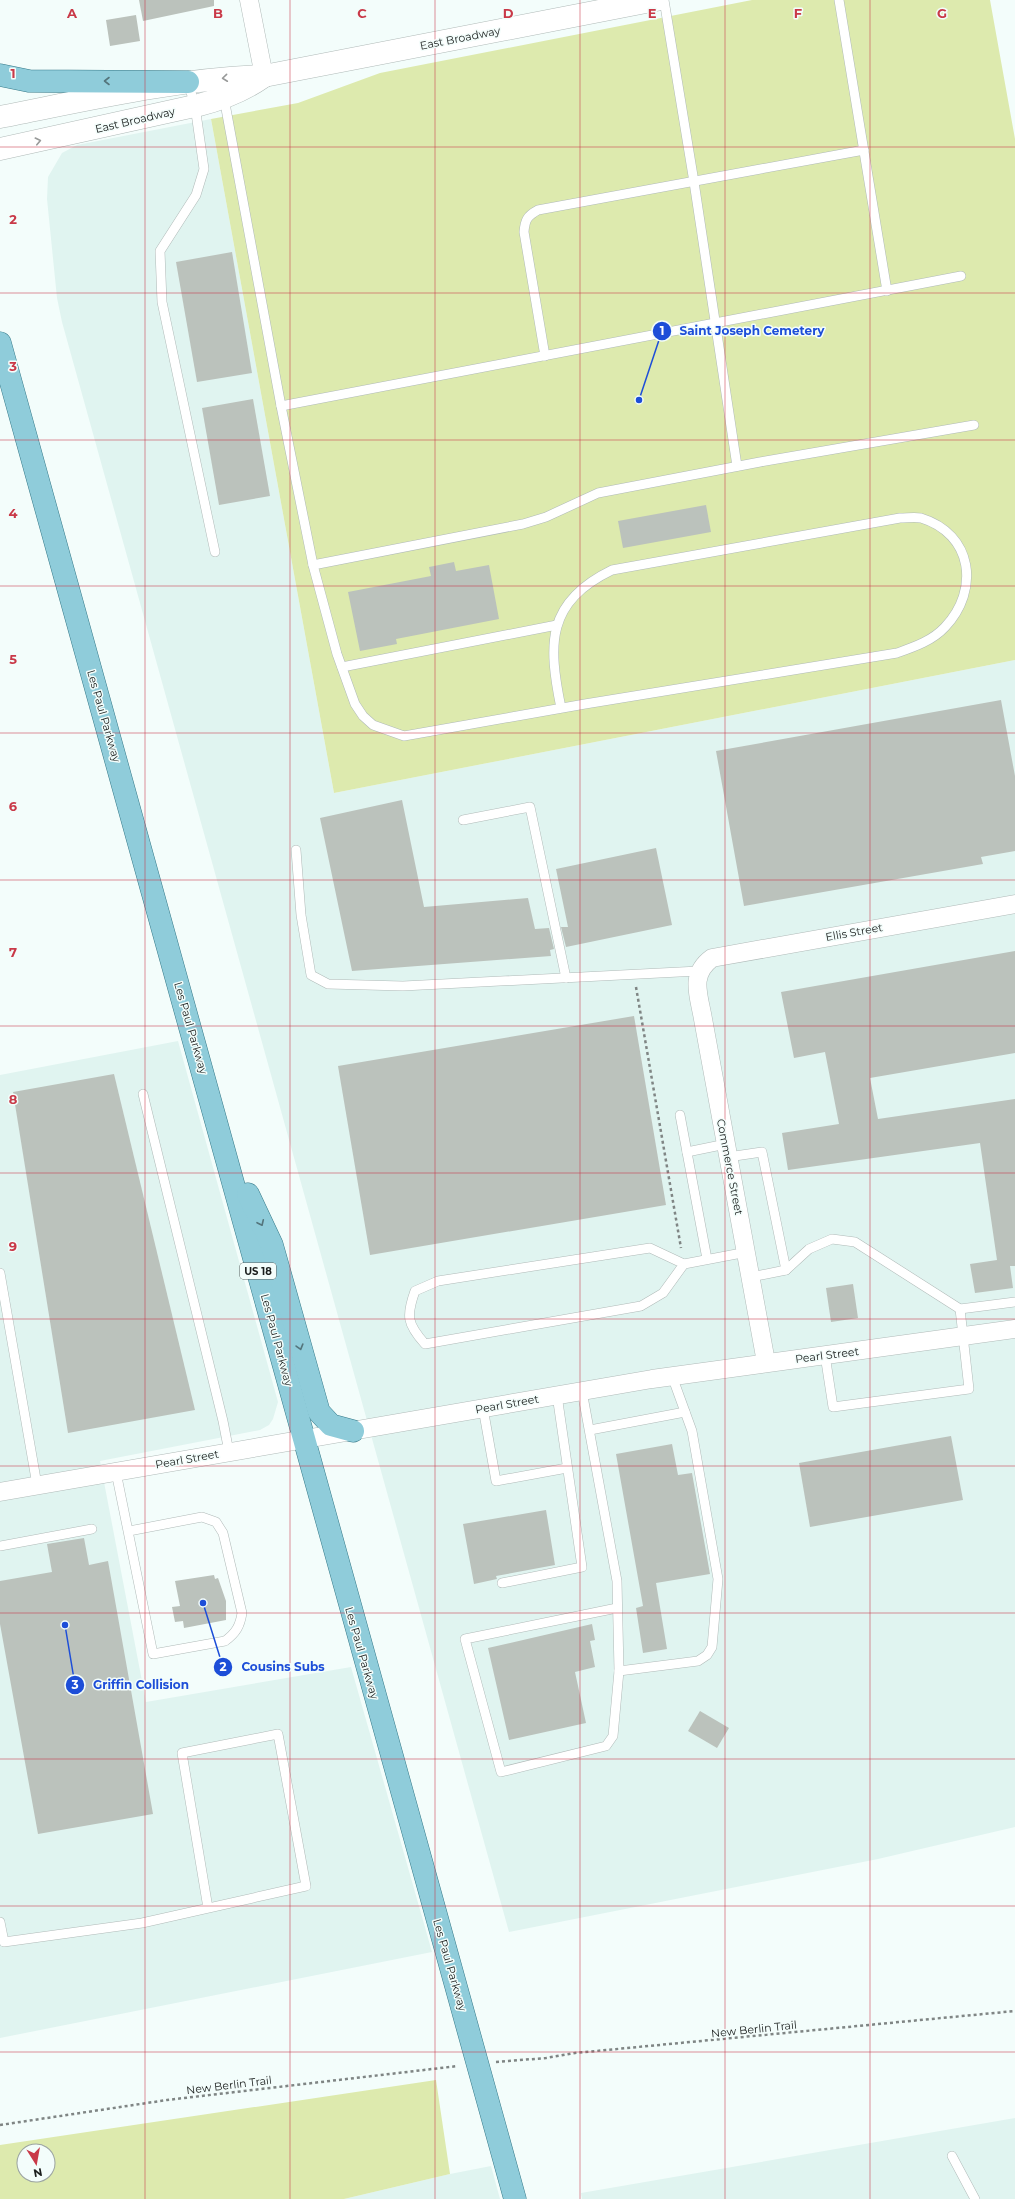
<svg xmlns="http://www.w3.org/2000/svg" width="1015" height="2199" font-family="Montserrat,sans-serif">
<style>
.built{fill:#e0f4f0}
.green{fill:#ddeaae;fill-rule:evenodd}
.building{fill:#bbc2bc}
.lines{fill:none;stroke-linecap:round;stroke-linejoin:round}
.lane-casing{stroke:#b0bab8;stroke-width:10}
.street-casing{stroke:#b0bab8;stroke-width:19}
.secondary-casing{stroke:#b0bab8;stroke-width:23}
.primary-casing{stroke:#367988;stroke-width:23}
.path{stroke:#7f8584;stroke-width:2.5;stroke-dasharray:3 3;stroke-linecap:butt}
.lane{stroke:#fff;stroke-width:9}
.street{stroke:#fff;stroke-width:18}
.secondary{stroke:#fff;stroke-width:22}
.primary{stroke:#8fccda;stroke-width:22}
.oneway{stroke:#989a99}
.oneway2{stroke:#54757c}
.grid{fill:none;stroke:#c93948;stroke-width:1;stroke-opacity:0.55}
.labels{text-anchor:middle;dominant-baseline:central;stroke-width:3;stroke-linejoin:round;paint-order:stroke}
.shield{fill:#f3fdfb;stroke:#5b6160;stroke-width:1}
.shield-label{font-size:10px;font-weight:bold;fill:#1a1e1d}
.street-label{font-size:11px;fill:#1a1e1d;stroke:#f3fdfb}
.grid-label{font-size:13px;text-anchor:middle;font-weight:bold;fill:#c93948;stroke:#f3fdfb;stroke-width:3;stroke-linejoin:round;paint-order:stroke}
.leader{fill:none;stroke:#1d4ed8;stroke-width:1.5}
.callout-dot{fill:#1d4ed8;stroke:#f3fdfb;stroke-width:1.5}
.mark-label{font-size:12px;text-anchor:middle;font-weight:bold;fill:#fff}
.callout-label{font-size:12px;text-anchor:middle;font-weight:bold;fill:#1d4ed8;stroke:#f3fdfb;stroke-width:3;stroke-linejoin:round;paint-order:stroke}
</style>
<rect width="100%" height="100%" fill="#f3fdfb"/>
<g class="built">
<path d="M211 119 334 793 1015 660V1827L878 1859 509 1932 62 322 57 298 47 199 48 177 62 153 77 145Z"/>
<path d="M178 1041 278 1402 273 1419 269 1425 260 1430 100 1461 146 1702 351 1667 432 1952 0 2038V1075Z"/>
<path d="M1015 2118V2199H582L581 2193Z"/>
<path d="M491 2166 500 2199H344L450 2174Z"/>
</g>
<g class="green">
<path d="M752 0H990L1015 139V660L334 793 211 119 298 103 380 73Z"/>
<path d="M436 2080 450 2174 344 2199H0V2145ZM24 2151H48V2175H24Z"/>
</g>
<g class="building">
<path d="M139 0H214V6L143 21Z"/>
<path d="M136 15 140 41 110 46 106 20Z"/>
<path d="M232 252 252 373 197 382 176 262Z"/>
<path d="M253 399 270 496 219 505 202 408Z"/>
<path d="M706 505 711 532 623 548 618 521Z"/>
<path d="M454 562 456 571 489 565 499 619 396 639 397 644 360 651 348 592 431 576 429 567Z"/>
<path d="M1001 700 1015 776V851L981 857 983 864 744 906 716 751Z"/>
<path d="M402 800 424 907 528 898 535 929 549 928 554 949 550 950 551 956 352 971 320 818Z"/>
<path d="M656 848 672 925 566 947 561 927H568L556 869Z"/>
<path d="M1015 951V1053L870 1078 878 1119 1015 1099V1266H1010L1013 1288 975 1293 970 1264 997 1260 980 1143 788 1170 782 1133 839 1124 825 1052 794 1058 781 992Z"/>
<path d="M634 1016 666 1205 370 1255 338 1066Z"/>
<path d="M114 1074 195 1410 68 1433 13 1092Z"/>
<path d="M853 1284 858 1318 831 1322 826 1288Z"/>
<path d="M951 1436 963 1500 810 1527 799 1463Z"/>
<path d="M672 1444 678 1475 692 1473 710 1574 656 1583 667 1649 643 1653 636 1608 643 1606 616 1454Z"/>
<path d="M546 1510 555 1565 496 1576 497 1579 474 1584 463 1524Z"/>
<path d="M84 1538 89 1565 108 1561 153 1814 38 1834 0 1624V1581L52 1572 47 1544Z"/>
<path d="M214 1575 215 1579 218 1578 226 1601V1620L184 1628 183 1621 175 1622 172 1607 180 1606 175 1581Z"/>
<path d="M592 1624 595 1640 590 1641 595 1667 575 1672 586 1723 509 1740 488 1648Z"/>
<path d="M700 1711 729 1728 717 1748 688 1731Z"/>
</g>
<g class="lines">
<defs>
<g id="lane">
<path d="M664 0 694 182 737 466"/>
<path d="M839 0 887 291"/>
<path d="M188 82 195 106 204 169 196 195 160 251 162 302 215 552"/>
<path d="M224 98 281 406 313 565 337 654 355 704 363 716 373 725 404 736 585 704 897 653C914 647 932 641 945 627 980 590 973 534 921 518 915 517 907 518 900 518L612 570C546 602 548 644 561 708"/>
<path d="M545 356 524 232C525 220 527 216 538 210L864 150"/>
<path d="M281 406 961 276"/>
<path d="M313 565 523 524 546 517 598 493 760 462 974 425"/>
<path d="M342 667 557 625"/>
<path d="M463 820 530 807 566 978"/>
<path d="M296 850 301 915 311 975 328 984 403 986 699 971"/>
<path d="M143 1094 223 1421 229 1452"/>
<path d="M680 1115 707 1259"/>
<path d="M687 1152 726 1144"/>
<path d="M728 1157 762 1152 786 1270 751 1277"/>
<path d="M684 1264 650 1248 438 1281 415 1291C406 1316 407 1324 425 1344L641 1306 663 1293 684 1264 747 1252"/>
<path d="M786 1270 809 1249 832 1239 855 1242 960 1309"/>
<path d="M0 1273 37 1485"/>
<path d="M825 1355 833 1407 969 1389 960 1309 1015 1302"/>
<path d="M582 1391 617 1581 619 1671 698 1661 707 1655 712 1647 718 1579 692 1431 672 1376"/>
<path d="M483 1408 496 1481 567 1468"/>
<path d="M590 1430 685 1412"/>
<path d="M116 1472 153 1654 225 1641C236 1633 240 1626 242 1613L223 1533 216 1522 202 1517 129 1531"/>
<path d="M0 1546 92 1529"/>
<path d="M502 1583 582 1567 557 1395"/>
<path d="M617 1608 465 1639 501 1772 606 1746 613 1736 619 1671"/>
<path d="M0 1922 4 1942 142 1923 306 1886 278 1734 182 1753 208 1908"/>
<path d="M952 2156 975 2199"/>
</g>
<g id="street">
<path d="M249 0 264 76"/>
<path d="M766 1362 703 1019C699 995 689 975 712 958L1015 904"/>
<path d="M0 1492 652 1379 1015 1329"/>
</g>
<g id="secondary">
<path d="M0 117C87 100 175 79 264 76L656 0"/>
<path d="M0 149 199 105C223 99 243 91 263 77"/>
</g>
<g id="primary">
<path d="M0 75 29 81 188 82"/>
<path d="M0 343 515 2199"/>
<path d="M248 1194 272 1245 319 1412 331 1425 353 1431"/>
</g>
</defs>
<use href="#lane" class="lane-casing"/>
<use href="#street" class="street-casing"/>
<use href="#secondary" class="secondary-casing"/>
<use href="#primary" class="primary-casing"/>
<g class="path">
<path d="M636 987 681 1248"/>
<path d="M496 2062 546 2058 575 2053 1015 2011"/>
<path d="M0 2125 167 2100 458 2066"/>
</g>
<use href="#lane" class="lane"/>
<use href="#street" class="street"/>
<use href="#secondary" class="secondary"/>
<use href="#primary" class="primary"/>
</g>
<defs><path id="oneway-chevron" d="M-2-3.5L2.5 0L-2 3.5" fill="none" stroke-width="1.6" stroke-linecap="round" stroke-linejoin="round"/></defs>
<g class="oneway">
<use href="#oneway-chevron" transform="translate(225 78) rotate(174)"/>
<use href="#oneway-chevron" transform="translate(38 141) rotate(-13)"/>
</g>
<g class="oneway2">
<use href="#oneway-chevron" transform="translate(107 81) rotate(-180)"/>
<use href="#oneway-chevron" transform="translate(261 1223) rotate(65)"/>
<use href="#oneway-chevron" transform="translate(300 1347) rotate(74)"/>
</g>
<path class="grid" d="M145 0V2199M290 0V2199M435 0V2199M580 0V2199M725 0V2199M870 0V2199M0 147H1015M0 293H1015M0 440H1015M0 586H1015M0 733H1015M0 880H1015M0 1026H1015M0 1173H1015M0 1319H1015M0 1466H1015M0 1613H1015M0 1759H1015M0 1906H1015M0 2052H1015"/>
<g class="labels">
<rect class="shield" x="240" y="1263" width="36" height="16" rx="3"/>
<g class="shield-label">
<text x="258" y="1271">US 18</text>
</g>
<g class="street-label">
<text transform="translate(460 38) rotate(-11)">East Broadway</text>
<text transform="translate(135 120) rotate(-13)">East Broadway</text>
<text transform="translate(104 716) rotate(74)">Les Paul Parkway</text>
<text transform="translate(854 932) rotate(-10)">Ellis Street</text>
<text transform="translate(191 1028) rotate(74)">Les Paul Parkway</text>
<text transform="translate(730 1167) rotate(79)">Commerce Street</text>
<text transform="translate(277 1340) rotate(75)">Les Paul Parkway</text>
<text transform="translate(827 1355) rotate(-7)">Pearl Street</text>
<text transform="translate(507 1404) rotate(-10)">Pearl Street</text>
<text transform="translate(187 1459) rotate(-10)">Pearl Street</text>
<text transform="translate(362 1653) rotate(74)">Les Paul Parkway</text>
<text transform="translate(450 1965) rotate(74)">Les Paul Parkway</text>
<text transform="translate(754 2029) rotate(-6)">New Berlin Trail</text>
<text transform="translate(229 2085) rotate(-7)">New Berlin Trail</text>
</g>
</g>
<g class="grid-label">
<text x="72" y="18">A</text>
<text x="218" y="18">B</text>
<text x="362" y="18">C</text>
<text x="508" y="18">D</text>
<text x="652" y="18">E</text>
<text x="798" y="18">F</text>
<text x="942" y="18">G</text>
<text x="13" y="78">1</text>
<text x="13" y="224">2</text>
<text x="13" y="371">3</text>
<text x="13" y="518">4</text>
<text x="13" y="664">5</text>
<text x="13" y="811">6</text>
<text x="13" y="957">7</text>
<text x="13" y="1104">8</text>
<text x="13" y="1251">9</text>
</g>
<path class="leader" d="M639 400L662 331M203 1603L223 1667M65 1625L75 1685"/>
<g class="callout-dot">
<circle cx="639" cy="400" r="4"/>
<circle cx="203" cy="1603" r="4"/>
<circle cx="65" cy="1625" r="4"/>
<circle cx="662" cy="331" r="10"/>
<circle cx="223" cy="1667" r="10"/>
<circle cx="75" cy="1685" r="10"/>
</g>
<g class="mark-label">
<text x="662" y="335">1</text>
<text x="223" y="1671">2</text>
<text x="75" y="1689">3</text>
</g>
<g class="callout-label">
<text x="752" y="335">Saint Joseph Cemetery</text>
<text x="283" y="1671">Cousins Subs</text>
<text x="141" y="1689">Griffin Collision</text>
</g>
<g transform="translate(36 2163) rotate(169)"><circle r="19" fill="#f3fdfb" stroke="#9ca4a2"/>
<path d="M0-3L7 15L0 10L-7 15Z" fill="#c93948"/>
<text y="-6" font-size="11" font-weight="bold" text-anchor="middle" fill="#1a1e1d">N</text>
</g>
</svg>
